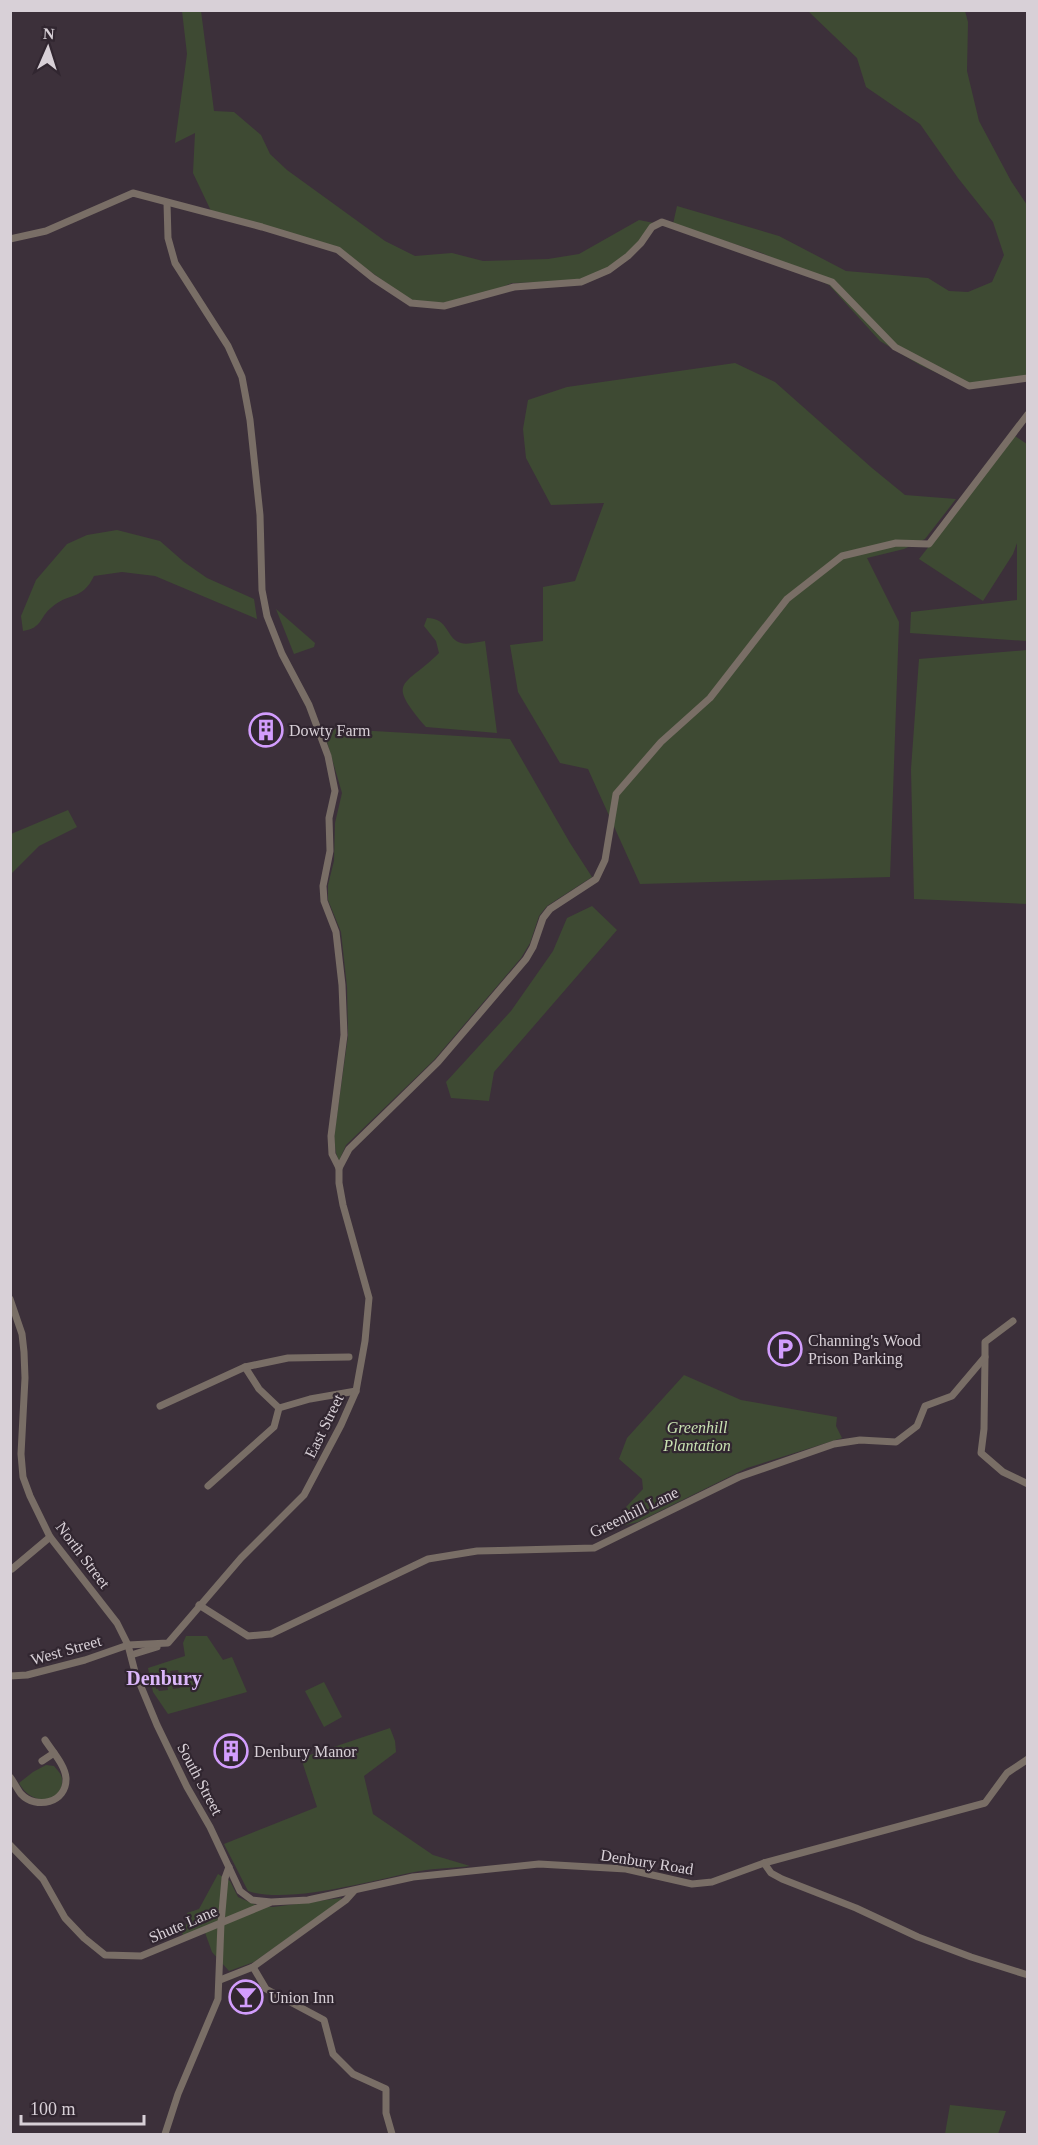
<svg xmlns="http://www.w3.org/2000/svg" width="1038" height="2145" font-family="'Times New Roman',serif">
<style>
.green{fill:#3e4a33;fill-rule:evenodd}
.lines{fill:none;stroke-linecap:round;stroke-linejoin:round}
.minor{stroke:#796e66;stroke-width:7}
.labels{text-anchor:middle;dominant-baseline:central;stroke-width:4.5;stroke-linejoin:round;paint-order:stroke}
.poi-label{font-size:16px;fill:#d8d0d7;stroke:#312630;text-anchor:start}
.street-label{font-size:16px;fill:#d8d0d7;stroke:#312630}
.park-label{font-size:16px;font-style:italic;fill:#c8e2b1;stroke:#312630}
.quarter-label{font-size:20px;font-weight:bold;fill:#dbb7fa;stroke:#312630}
</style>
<rect width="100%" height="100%" fill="#3c303a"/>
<g class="green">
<path d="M182 11H201L214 111 234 112 261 135 270 154 287 170 385 241 415 256 452 253 483 261 548 259 579 254 639 220 654 223 621 263 588 278 551 282 512 283 479 297 442 303H411L385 282 336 247 212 213 193 173 195 133 175 143 187 54Z"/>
<path d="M808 11H965L968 22 967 71 979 121 1011 181 1027 205V376L965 386 920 365 880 341 829 285 762 253 673 224 677 206 779 236 846 271 928 278 949 291 968 292 992 282 1004 255 993 222 958 178 920 124 866 87 857 58Z"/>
<path d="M735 363 775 382 872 468 905 495 956 499 925 539 904 549 867 558 899 622 890 877 640 884 588 769 560 763 518 692 510 645 543 641V587L575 581 604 503 551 505 526 458 523 429 528 400 567 387Z"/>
<path d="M1015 436 1027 444V641L910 633 911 612 1017 600V543L1013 554 983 601 919 559Z"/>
<path d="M117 530 160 541 184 562 207 578 254 599 257 619 155 576 122 572 94 576C82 601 69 592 52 607 39 617 43 628 23 631L21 616 36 580 67 544 87 535Z"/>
<path d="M276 609 315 643 314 647 294 654Z"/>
<path d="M427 618C449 618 446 639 461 643 467 645 478 642 485 641L497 733 426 727C385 679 404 688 439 653L436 641 424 626Z"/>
<path d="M1027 650V904L914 899 911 769 919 659Z"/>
<path d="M323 728 510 739 570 843 592 877 547 906 539 916 530 943 521 958 434 1060 346 1145 339 1161 336 1153 334 1137 348 1036 347 987 341 932 328 900V885L334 861 335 823 342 793Z"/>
<path d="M68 810 77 827 39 846 11 874V834Z"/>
<path d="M592 906 617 930 494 1072 489 1101 451 1098 446 1082 511 1011 553 951 567 918Z"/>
<path d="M684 1375 741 1400 837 1417 836 1426 842 1438 747 1468 638 1522 622 1526 626 1507 643 1489 642 1479 619 1459 627 1438Z"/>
<path d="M186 1636H207L223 1660 232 1657 247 1692 168 1714 153 1692 148 1668 185 1656 183 1643ZM178 1670 179 1674 190 1672 192 1679 179 1682 180 1688 173 1689 172 1685H167L168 1690 159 1691 158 1689H156L154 1679 171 1676 170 1671Z"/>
<path d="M324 1682 342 1717 324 1727 305 1691Z"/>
<path d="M390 1728 395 1741 396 1752 364 1776 373 1814 433 1855 470 1866C454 1868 436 1868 420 1871 376 1879 289 1905 248 1891L224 1844 317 1807 301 1758Z"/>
<path d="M46 1765 54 1766C57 1770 61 1773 62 1778 65 1802 33 1809 19 1783L33 1772Z"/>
<path d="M218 1874 230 1881 238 1897 256 1905 273 1907 341 1898V1901L254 1962 229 1971 212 1952 203 1927 183 1936 182 1932 189 1920 187 1913 199 1909Z"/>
<path d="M950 2105 1006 2111 998 2134H945Z"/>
</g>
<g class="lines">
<g class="minor">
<path d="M10 239 46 231 133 193 262 227 338 250 373 278 411 303 444 306 514 287 581 282 609 270 628 256 641 243 652 227 662 222 832 282 895 347 969 386 1028 378"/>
<path d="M339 1168 349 1149 438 1062 526 959 533 947 543 918 550 909 596 879 605 860 616 794 661 742 710 698 787 599 842 556 896 543 929 544 1028 414"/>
<path d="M10 1299 22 1334 24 1352 25 1378 21 1454 23 1477 30 1496 50 1537 117 1623 128 1645 135 1672 157 1725 187 1787 210 1827 240 1891 252 1900 271 1902 308 1900 413 1877 539 1864 626 1869 692 1884 712 1882 764 1863 985 1803 1007 1773 1028 1759"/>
<path d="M985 1357 984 1429 981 1453 1003 1472 1028 1484"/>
<path d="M245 1367 259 1389 279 1408"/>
<path d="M160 1406 245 1367 288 1358 349 1357"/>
<path d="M208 1486 274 1427 279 1408 310 1399 356 1391"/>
<path d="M12 1569 50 1537"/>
<path d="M199 1605 248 1636 271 1634 428 1559 477 1551 594 1548 739 1477 834 1444 860 1440 896 1442 917 1426 925 1406 952 1396 985 1357V1342L1013 1321"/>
<path d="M131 1655 157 1647"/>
<path d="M10 1676 27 1675 85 1660 128 1645 168 1643 241 1558 304 1495 341 1425 356 1391 365 1341 369 1298 343 1205 339 1183V1168L332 1154 331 1136 344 1035 342 985 336 932 324 901 323 886 330 851 329 818 335 791 328 756 309 705 282 654 267 616 262 590 260 515 250 420 242 377 228 346 175 263 168 238 167 203"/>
<path d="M42 1761 54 1753"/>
<path d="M10 1777C14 1782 17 1789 21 1794 36 1810 67 1803 66 1778 65 1765 52 1751 45 1740"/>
<path d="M10 1845 43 1879 65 1918 84 1938 105 1955 141 1956 269 1903"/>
<path d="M764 1863 771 1873 782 1879 856 1908 918 1937 971 1957 1028 1975"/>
<path d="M253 1967 266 1989 324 2020 333 2054 353 2074 386 2089V2113L392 2134"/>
<path d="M220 1980 253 1967 346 1900 354 1891"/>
<path d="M165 2134 178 2094 218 1999 221 1923 225 1878 229 1867"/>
</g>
</g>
<defs>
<symbol id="building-ring" viewBox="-11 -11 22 22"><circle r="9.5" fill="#312630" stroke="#d29dfd" stroke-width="1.5"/><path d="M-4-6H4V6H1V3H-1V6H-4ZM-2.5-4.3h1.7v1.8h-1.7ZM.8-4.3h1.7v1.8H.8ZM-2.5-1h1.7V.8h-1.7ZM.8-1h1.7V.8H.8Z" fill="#d29dfd"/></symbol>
<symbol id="parking-ring" viewBox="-11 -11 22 22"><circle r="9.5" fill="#312630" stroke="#d29dfd" stroke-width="1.5"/><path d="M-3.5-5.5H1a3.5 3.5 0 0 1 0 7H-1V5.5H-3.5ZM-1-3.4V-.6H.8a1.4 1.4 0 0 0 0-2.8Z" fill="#d29dfd"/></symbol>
<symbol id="bar-ring" viewBox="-11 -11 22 22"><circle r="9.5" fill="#312630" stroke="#d29dfd" stroke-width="1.5"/><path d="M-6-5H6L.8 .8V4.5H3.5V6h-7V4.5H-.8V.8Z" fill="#d29dfd"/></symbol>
</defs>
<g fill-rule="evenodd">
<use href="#building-ring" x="247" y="711" width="38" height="38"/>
<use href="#parking-ring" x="766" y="1330" width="38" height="38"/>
<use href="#building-ring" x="212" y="1732" width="38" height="38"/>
<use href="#bar-ring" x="227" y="1978" width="38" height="38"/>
</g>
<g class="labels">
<g class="poi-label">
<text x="289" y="730">Dowty Farm</text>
<text x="808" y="1340">Channing's Wood<tspan x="808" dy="18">Prison Parking</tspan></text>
<text x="254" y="1751">Denbury Manor</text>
<text x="269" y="1997">Union Inn</text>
</g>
<g class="street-label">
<text transform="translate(324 1426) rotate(-64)">East Street</text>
<text transform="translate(634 1512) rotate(-26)">Greenhill Lane</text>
<text transform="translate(83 1555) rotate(53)">North Street</text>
<text transform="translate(66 1650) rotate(-16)">West Street</text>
<text transform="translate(200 1779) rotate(62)">South Street</text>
<text transform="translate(647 1862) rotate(9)">Denbury Road</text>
<text transform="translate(183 1924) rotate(-23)">Shute Lane</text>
</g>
<g class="park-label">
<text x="697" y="1427">Greenhill<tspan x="697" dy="18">Plantation</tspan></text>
</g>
<g class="quarter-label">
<text x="164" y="1678">Denbury</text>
</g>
</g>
<rect width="1038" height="2145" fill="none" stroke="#d8d0d7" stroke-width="24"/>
<g transform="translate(48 48) rotate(3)" stroke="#312630" stroke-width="4.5" paint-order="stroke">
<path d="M0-4.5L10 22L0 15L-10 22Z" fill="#d8d0d7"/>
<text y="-9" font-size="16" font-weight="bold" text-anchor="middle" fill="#d8d0d7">N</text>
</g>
<path d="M21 2115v9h123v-9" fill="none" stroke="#d8d0d7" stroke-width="3"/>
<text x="30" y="2115" font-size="18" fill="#d8d0d7" stroke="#312630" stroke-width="4.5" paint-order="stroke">100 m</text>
</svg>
